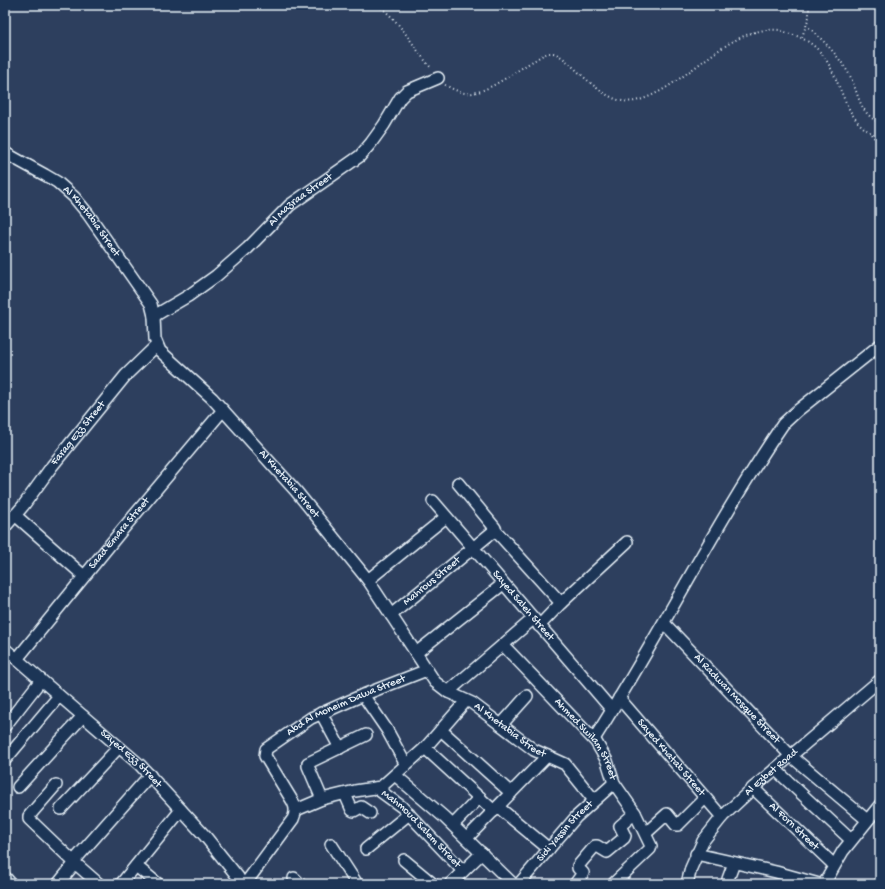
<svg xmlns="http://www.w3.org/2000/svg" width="885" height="889" font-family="'Gochi Hand',sans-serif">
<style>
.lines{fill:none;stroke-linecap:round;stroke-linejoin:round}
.minor-casing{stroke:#e8f1f8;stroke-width:14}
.path{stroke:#e8f1f8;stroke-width:2;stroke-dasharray:1 3;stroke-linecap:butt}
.minor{stroke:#1d3557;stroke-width:11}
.labels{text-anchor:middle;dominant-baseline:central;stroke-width:4;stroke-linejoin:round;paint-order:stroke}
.street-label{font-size:11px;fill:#e8f1f8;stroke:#1d3557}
</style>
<rect width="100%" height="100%" fill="#2d3f5e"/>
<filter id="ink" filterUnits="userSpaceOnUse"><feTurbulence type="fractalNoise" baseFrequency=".025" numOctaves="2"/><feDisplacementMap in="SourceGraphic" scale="8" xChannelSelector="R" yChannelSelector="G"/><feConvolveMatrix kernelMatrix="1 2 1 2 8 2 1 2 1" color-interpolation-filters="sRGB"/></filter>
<g filter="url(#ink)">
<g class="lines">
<defs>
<g id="minor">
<path id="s1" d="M5 153 45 175 57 182 74 197 88 214 151 304 154 316 155 339 160 351 212 398 296 491 368 580 435 682 448 692 472 703 534 750 565 764 594 800"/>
<path id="s2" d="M154 316 188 296 216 276 248 248 290 205 360 156 371 143 384 125 400 98 407 91 438 78"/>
<path id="s3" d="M433 501 612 710"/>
<path d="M15 515 84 576"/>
<path id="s4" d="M5 527 23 506 52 466 126 375 157 345"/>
<path d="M495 530 561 603"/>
<path d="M368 580 446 517"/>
<path id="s5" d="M391 615 495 530V528L458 483"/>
<path id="s6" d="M664 623 791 756 867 820"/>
<path d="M539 626 561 603 627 542"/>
<path id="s7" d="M503 645 596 742 607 761 614 783 635 813 651 846 650 849 613 884"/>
<path id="s8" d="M5 649 140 765 205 836 238 877 242 884"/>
<path d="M416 653 503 584"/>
<path id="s9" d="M17 659 122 530 223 410"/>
<path d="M448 692 533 619"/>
<path d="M363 695 387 730 406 765"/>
<path id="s10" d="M619 698 722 817"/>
<path d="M321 713 340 748"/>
<path d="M501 725 527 696"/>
<path d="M5 726 41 680"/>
<path d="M441 730 511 793"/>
<path d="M594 739C660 636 714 525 783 424L797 411 880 345"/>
<path d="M425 748 494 811"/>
<path d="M5 760 59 696"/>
<path d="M775 769 851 840"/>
<path d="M395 775 444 817 513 884"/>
<path d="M56 785 29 816V819L75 863 99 884"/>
<path d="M18 787 83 716"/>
<path id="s11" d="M376 788 402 807 463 871"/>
<path id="s12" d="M753 788 834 865"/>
<path d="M345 794 352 810 354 811 361 807 370 813"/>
<path d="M322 799 308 766V763L366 735"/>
<path d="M498 807 549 849"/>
<path d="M61 809 119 747"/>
<path d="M296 810 322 799 355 791 381 787 425 748 466 701"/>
<path d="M453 825 480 797"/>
<path d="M646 833 667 814 676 825H678L705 798"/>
<path d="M467 838 547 756"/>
<path d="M331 844 357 884"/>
<path d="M366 849 409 814"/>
<path d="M696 854 776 872 819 884"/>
<path d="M404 860 433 884"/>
<path d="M73 862 150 775"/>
<path d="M136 866 158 884"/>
<path d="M5 877 11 884"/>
<path d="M294 878 300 884"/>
<path d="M58 884 75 863"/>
<path d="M121 884 181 810"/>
<path id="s13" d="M245 884 293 819C296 813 296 808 293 802L265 756 266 749 311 718 363 695 427 670"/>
<path d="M450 884 482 853"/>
<path id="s14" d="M519 884 576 817 614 783"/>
<path d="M575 884 583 873 578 868V866L595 846H597L607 852 624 838 625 836 620 826 635 813"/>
<path id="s15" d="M687 884 691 868 703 841 722 817 753 788 880 680"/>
<path d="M730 884 728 879 734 863"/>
<path d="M824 884 843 851 880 805"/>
</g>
</defs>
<use href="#minor" class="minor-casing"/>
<g class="path">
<path d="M378 5C403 24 412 46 432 69"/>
<path d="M806 25C821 38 835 52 846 69 859 88 856 112 880 123"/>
<path d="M802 37 809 17V5"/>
<path d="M445 85C451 88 458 92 465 93 483 97 518 69 535 60 540 57 545 53 551 53 567 51 600 108 635 101 683 91 727 24 779 30 783 31 787 33 791 34 849 51 830 119 880 137"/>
<path d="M871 134 880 145"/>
</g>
<use href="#minor" class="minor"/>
</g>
</g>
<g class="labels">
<g class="street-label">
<text stroke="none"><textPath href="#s2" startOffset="188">Al Mazraa Street</textPath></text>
<text stroke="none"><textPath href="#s1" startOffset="112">Al Khetabia Street</textPath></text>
<text stroke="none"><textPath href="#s4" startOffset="119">Farag Ezz Street</textPath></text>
<text stroke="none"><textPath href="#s1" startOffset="448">Al Khetabia Street</textPath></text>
<text stroke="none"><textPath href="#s9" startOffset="162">Saad Emara Street</textPath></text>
<text stroke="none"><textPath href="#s5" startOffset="53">Mahrous Street</textPath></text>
<text stroke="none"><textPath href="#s3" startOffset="138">Sayed Saleh Street</textPath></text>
<text stroke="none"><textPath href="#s6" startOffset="105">Al Radwan Mosque Street</textPath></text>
<text stroke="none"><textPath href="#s13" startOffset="251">Abd Al Moneim Dawa Street</textPath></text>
<text stroke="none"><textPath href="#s1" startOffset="784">Al Khetabia Street</textPath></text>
<text stroke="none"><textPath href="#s7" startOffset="126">Ahmed Swilam Street</textPath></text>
<text stroke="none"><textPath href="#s10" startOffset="79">Sayed Khatab Street</textPath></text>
<text stroke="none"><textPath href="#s8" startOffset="167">Sayed Ezz Street</textPath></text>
<text stroke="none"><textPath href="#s15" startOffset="143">Al Ezbet Road</textPath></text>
<text stroke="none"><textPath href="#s12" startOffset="56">Al Forn Street</textPath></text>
<text stroke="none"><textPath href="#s11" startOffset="61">Mahmoud Salem Street</textPath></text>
<text stroke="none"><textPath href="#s14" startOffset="70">Sidi Yassin Street</textPath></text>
</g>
</g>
<rect width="885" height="889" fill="none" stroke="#1d3557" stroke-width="20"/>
<rect x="10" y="10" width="865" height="869" fill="none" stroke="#e8f1f8" stroke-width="1.5" filter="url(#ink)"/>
</svg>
